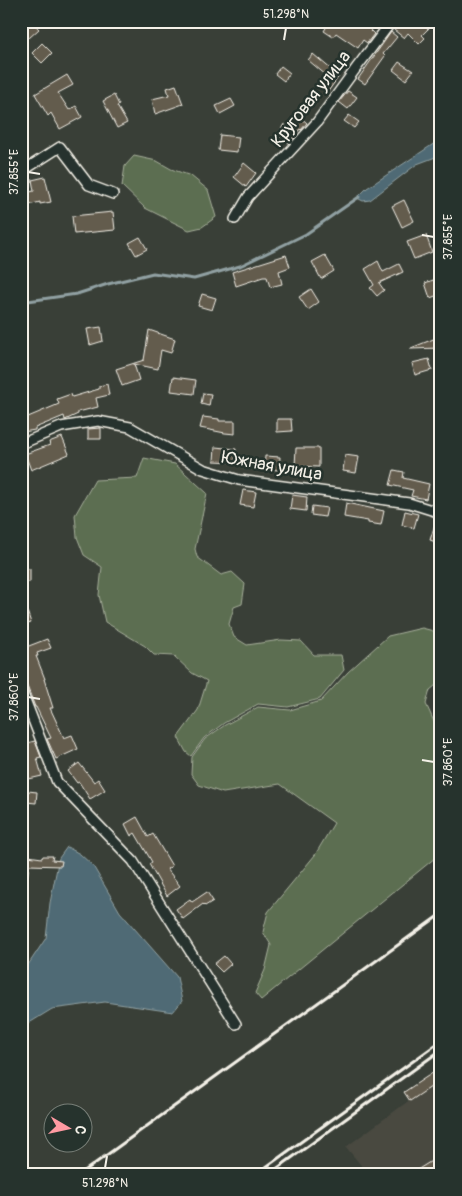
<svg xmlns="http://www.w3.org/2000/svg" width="462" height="1196" font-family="Pangolin,sans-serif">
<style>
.built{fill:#494a41}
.green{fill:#5b6e51;stroke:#a8b09c}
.water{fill:#4f6b75;stroke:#91a1a3}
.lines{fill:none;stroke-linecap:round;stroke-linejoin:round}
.stream{stroke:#91a1a3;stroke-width:3}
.building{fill:#645b4e;stroke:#f4f1e8}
.minor-casing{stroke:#f4f1e8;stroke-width:12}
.minor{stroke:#26332d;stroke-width:9}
.rail{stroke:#f4f1e8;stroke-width:3}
.ticks{fill:none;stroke:#f4f1e8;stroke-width:2}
.labels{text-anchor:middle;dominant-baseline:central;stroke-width:5;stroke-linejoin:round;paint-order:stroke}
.street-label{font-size:18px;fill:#f4f1e8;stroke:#26332d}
.neatline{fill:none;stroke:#f4f1e8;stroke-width:2}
.ticks-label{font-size:12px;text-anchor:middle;fill:#f4f1e8}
</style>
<rect width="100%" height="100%" fill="#393f37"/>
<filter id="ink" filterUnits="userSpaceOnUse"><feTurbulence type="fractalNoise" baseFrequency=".02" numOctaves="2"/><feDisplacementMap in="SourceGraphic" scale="10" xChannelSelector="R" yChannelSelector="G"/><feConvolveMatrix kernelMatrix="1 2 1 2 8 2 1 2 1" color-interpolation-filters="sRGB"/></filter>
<g filter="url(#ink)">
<path class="built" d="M441 1077V1175H369L346 1147Z"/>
<g class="green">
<path d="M134 156 157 161 171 169 191 176 208 190 216 217 202 227 189 230 145 208 122 186 125 166Z"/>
<path d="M144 458 175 464 207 493 195 549 197 557 221 575 232 572 245 584 242 604 234 607 229 624 234 637 247 645 281 640 301 641 314 655H341L344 670 320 699 288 707 258 704 224 723 204 738 191 756 186 752 178 737 198 710 207 681 192 673 174 656 154 655 145 646 105 622 99 595 102 567 84 555 77 537 75 515 95 480 137 478Z"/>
<path d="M422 628 441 633V681L430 690 426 704 436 726H441V853L261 1000 255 993 265 970 271 945 263 932 268 912 315 855 334 823 280 784 223 793 199 785 191 774 192 757 205 739 225 725 258 707 290 710 321 701 348 672 388 636Z"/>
</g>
<g class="water">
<path d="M441 139V155L417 164 370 200 363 201 357 198 367 188Z"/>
<path d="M67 847 80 854 93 866 120 912 177 977 182 1001 173 1012 105 1002 52 1009 21 1028V973L26 968 46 938 50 903 59 858Z"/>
</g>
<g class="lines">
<path class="stream" d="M21 302 77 294 108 284 153 273 194 279 240 266 306 234 359 197"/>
</g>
<g class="building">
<path d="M21 21H31L39 29 29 38 21 30Z"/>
<path d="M330 21H346L354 26 358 21H371L375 25 370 30 374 34 367 43 363 40 358 48 336 33 333 37 324 31Z"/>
<path d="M402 21H436L422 35 425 38 419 44 408 33 404 38 394 30Z"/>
<path d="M391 32 397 37 383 54 385 56 365 84 358 79Z"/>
<path d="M42 43 52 53 42 63 32 53Z"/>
<path d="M313 54 339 76 327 93 319 87 327 76 308 60Z"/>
<path d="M399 62 413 71 406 80 393 70Z"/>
<path d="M281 66 290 73 284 81 275 74Z"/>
<path d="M67 75 73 85 58 93 69 110 76 106 82 117 60 129 51 113 48 116 35 94Z"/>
<path d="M176 85 183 104 155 114 152 99 169 95 167 88Z"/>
<path d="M348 91 357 97 348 109 339 102Z"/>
<path d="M114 95 119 105 117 106 127 123 117 128 103 101Z"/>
<path d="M231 99 235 106 220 114 216 106Z"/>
<path d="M349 115 359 122 354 128 344 121Z"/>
<path d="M299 116 307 123 301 130 300 129 289 143 278 135 284 124 289 128Z"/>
<path d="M220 135 239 137 237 152 218 150Z"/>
<path d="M244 163 256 173 246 187 234 177Z"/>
<path d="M45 177 51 202 40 204V202L21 207V194L34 191 32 180Z"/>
<path d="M404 200 414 221 402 227 392 206Z"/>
<path d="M113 212 115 230 74 234 72 216Z"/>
<path d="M426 235 432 252 414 259 407 242Z"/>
<path d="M140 237 147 249 136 255 129 243Z"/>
<path d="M286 255 290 267 279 271 282 284 270 287 267 277H263L236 286 232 272Z"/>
<path d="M325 255 334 271 321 279 312 262Z"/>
<path d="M378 261 383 272 399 264 403 272 379 283 384 290 377 296 370 288 374 285 365 269Z"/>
<path d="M439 278 441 283V294L430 298 425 283Z"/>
<path d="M311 289 319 302 308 310 299 297Z"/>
<path d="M202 294 216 298 212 310 198 306Z"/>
<path d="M101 327 103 341 90 345 87 329Z"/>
<path d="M149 330 175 339 171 353 161 350 158 369 134 364 139 380 122 386 116 369 144 360Z"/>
<path d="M436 338 440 348 411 349V348Z"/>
<path d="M429 359 432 370 415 375 412 363Z"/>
<path d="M173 377 196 380 194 394 171 391Z"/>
<path d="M107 384 109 395 96 398 98 407 78 412V414L65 420 64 416 35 428V430L23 432 21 402H24L28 417 59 404 57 399 71 394 72 397 99 389V386Z"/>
<path d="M203 393 211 394 209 406 201 404Z"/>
<path d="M203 417 219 419V421H235V434L225 433 200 428Z"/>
<path d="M277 419H291L292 431 277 432Z"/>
<path d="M101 428V439H88V429Z"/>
<path d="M62 437 69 454 31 470 25 454 50 445 49 442Z"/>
<path d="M215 447 236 449 235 462 214 461Z"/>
<path d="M296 448H319V467L295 466Z"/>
<path d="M345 455 359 457 356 473 343 471Z"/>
<path d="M265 456 280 457 279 470 264 469Z"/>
<path d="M394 470 404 472 403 478 429 484 426 499 411 496 413 490 390 485Z"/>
<path d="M243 490 256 492 253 507 240 505Z"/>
<path d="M292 495 307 497 306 511 290 509Z"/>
<path d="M346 503 384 511 381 525 368 523V521L344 517Z"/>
<path d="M312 506 327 508 325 517 311 515Z"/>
<path d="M405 511 418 514 414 528 402 525Z"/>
<path d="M437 518 441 519V544L430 540Z"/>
<path d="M21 569H30V582H22Z"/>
<path d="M21 599H23L31 623 21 626Z"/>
<path d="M47 639 51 648 37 653 38 656H36L45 679H44L53 708H50L64 738 72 735 78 749 56 759 47 739 51 738 36 707H35L27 686 21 683V649Z"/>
<path d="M35 741 41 757 37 758 42 776 29 779 23 744Z"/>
<path d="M79 763 94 782 98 779 105 790 90 799 79 782 77 783 68 771Z"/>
<path d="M28 791 37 792 36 803 26 802Z"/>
<path d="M137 817 148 837 153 834 172 866 167 869 180 886 167 896 149 864 152 862 135 833 131 836 125 824Z"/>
<path d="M21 855 42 858 43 856H53L52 860 62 861 61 866 29 865 26 887 21 886Z"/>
<path d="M207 892 213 901 205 906 203 904 183 919 176 909 190 899 192 902Z"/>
<path d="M224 956 231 964 222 972 214 964Z"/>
<path d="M434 1072 440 1081 410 1101 404 1092Z"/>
<path d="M441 1155V1175H409Z"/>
</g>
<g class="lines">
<defs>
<g id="minor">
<path d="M21 172 60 147 89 185 113 194"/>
<path d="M235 219 248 197 317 122 357 67 392 21"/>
<path d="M21 444 61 427 98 421 130 427 203 469 239 480 409 503 441 513"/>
<path d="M21 689 57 782 133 861 236 1024"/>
</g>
</defs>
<use href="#minor" class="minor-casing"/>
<use href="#minor" class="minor"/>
<g class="rail">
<path d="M79 1175 441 914"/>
<path d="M255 1175 441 1041"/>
<path d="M268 1175 441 1050"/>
</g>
</g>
</g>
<path class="ticks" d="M284 40 286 28M28 172 40 174M422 235 434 237M28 697 40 699M422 760 434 762M105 1168 107 1156"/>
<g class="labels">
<g class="street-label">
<text transform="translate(311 99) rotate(-52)">Круговая улица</text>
<text transform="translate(272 466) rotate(10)">Южная улица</text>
</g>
</g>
<rect width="462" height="1196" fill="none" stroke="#26332d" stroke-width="55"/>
<g transform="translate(68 1128) rotate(99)"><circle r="24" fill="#26332d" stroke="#787f78"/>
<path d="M0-4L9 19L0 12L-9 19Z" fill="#ff9aa2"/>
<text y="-8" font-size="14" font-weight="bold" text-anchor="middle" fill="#f4f1e8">С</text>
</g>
<rect x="28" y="28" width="406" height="1140" class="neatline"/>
<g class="ticks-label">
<text x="286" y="18">51.298°N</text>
<text transform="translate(14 172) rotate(-90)" y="4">37.855°E</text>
<text transform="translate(448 237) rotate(-90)" y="4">37.855°E</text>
<text transform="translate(14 697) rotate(-90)" y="4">37.860°E</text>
<text transform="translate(448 762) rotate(-90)" y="4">37.860°E</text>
<text x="105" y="1187">51.298°N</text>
</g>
</svg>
